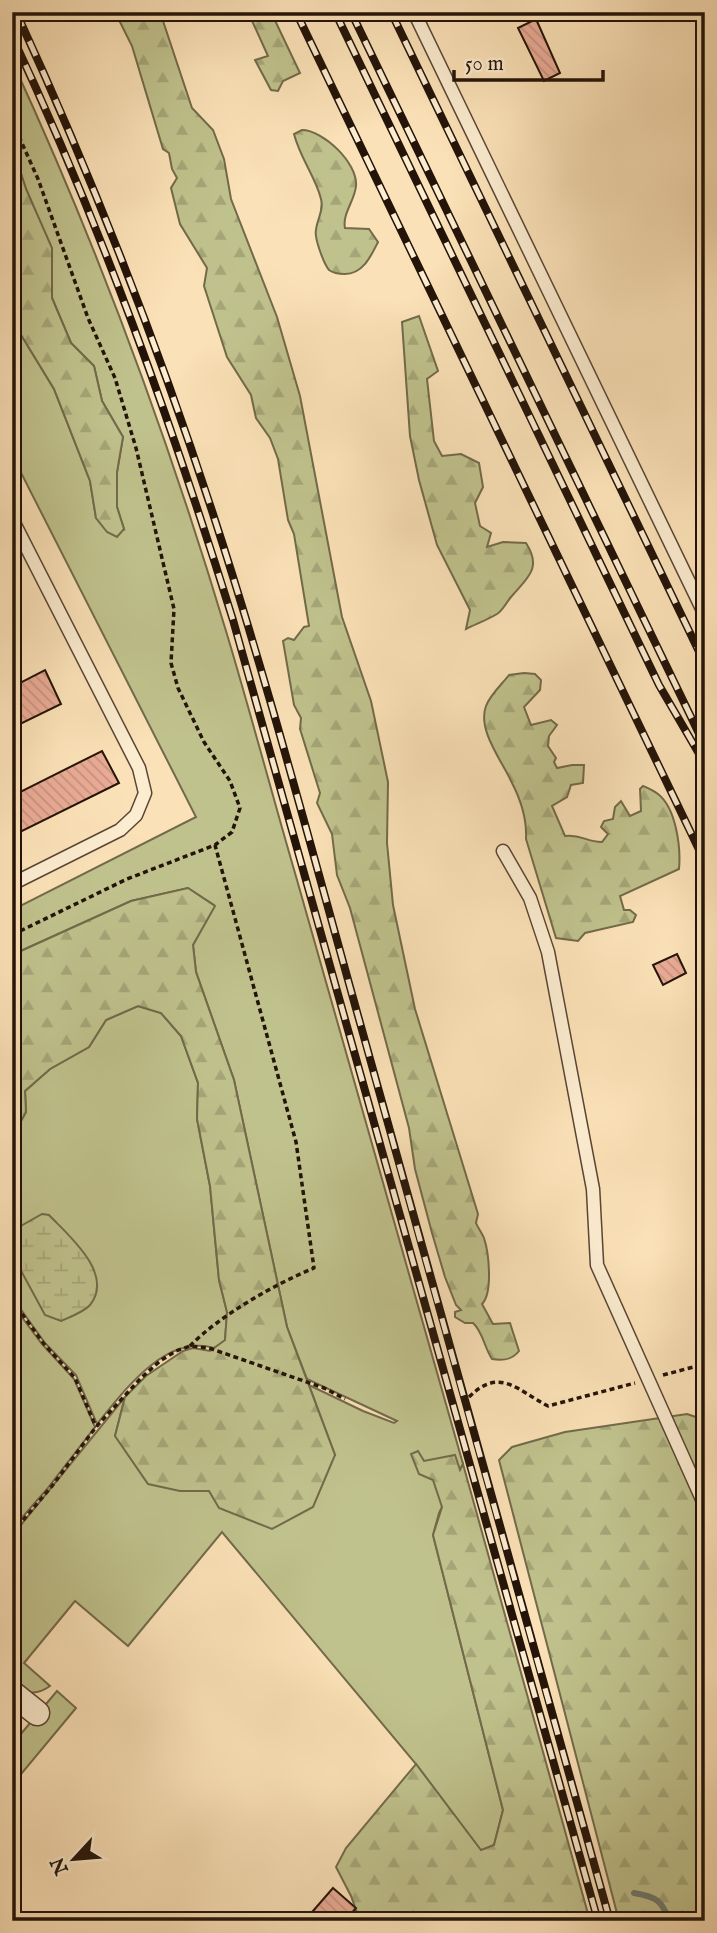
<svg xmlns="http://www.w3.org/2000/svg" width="717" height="1933" font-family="'IM FELL English',serif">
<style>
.grass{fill:#c0c28d;stroke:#726a4a;stroke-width:2}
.forest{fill:url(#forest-firs);stroke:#726a4a;stroke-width:2}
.wetland{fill:url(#wetland-marsh);stroke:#726a4a;stroke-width:2}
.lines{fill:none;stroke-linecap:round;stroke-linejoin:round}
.stream{stroke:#6d796f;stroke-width:6}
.building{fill:url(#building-back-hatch);stroke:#231308;stroke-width:2}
.service-casing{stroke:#594634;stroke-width:15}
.minor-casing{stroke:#594634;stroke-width:27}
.path{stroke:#231308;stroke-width:3.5;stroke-dasharray:5 3.5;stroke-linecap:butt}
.service{stroke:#fcecd0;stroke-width:12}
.minor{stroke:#fcecd0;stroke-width:24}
.rail-casing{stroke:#231308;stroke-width:8}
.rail{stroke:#fcecd0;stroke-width:5;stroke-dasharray:16;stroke-linecap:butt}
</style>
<defs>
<pattern id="forest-firs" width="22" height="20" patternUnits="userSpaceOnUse" patternTransform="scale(1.75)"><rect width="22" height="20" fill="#c0c28d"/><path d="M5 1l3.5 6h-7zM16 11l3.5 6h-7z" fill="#a5a678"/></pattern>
<pattern id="wetland-marsh" width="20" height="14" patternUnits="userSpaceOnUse" patternTransform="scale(1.75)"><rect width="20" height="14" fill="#c0c28d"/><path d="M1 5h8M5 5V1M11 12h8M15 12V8" fill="none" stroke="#a5a678"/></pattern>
<pattern id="building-back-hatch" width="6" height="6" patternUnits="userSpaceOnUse" patternTransform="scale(1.75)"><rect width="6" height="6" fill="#e9ab95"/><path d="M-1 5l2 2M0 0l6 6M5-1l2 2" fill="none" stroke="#c8927f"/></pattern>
</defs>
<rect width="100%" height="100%" fill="#fbe1b7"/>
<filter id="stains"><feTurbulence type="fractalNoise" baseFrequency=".00286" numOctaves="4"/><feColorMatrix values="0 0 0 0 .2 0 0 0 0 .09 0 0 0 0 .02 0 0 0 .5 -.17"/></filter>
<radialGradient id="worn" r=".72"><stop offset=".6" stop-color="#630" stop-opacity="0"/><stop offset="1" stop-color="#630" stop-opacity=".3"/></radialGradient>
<g class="grass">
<path d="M13 63C98 247 168 438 226 631 251 714 273 798 297 880 353 1075 407 1270 463 1464L439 1513 433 1535 503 1810 494 1845 481 1851 416 1764 222 1532 128 1646 75 1601 24 1663 50 1686C36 1696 27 1693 12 1686V1536L125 1397 115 1436 180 1491H209L335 1455 309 1385 363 1411 394 1423 397 1421 307 1379 287 1327 234 1080 196 972 193 945 214 905 188 888 131 901 12 955V910L196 817 12 455V320L54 389 90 481 96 518 124 529 117 507V472L123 437 102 401 94 366 71 343 52 298 51 248 26 189 12 146Z"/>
<path d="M138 1006 161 1013 181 1036 198 1083 197 1119 210 1186 219 1280 227 1312 225 1341 214 1348C165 1334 124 1391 97 1424L76 1375 45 1343 12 1297V1137L26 1112 25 1091 50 1069 89 1047 106 1020Z"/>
<path d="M12 1304 42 1344 74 1379 95 1427 47 1489 12 1529Z"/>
<path d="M57 1691 76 1708 12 1785V1698C18 1710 19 1718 13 1729L20 1735Z"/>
</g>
<g class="forest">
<path d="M115 12H160L192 108 213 130 224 159 231 199 277 317 300 396 342 617 371 701 388 782 387 843 393 905 415 1009 478 1214 476 1223C478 1228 482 1233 484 1238 489 1253 493 1293 482 1304L493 1324 510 1323 519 1351C512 1360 503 1361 492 1359 484 1347 483 1332 473 1323H465L455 1317V1312L461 1310 456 1305 445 1277 432 1233 415 1169 409 1128 350 908 337 875 332 834 317 803 320 793 300 729 301 718 294 705 283 641 288 638 294 640 304 627 309 626 294 534 288 520 278 459 270 438 256 418 251 395 227 357 204 286 207 268 180 224 171 188 177 178 172 169 169 153 163 149 132 46Z"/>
<path d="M248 12H271L300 73 283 81 278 91 271 90 255 60 268 56Z"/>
<path d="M302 130C323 130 358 163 356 186 355 200 342 214 345 228L369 229 378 242C371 256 363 274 345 274 340 274 333 273 329 270 324 264 314 238 316 230 317 219 324 211 321 199 316 178 300 158 294 134Z"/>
<path d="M12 146 26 189 52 248V298L71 343 94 366 102 401 123 437 117 472V507L124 529 117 537 107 532 96 518 90 481 54 389 12 320Z"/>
<path d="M419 316 438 371 427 379 434 441 442 456 461 454 479 463 483 487 475 503 480 526 491 533 487 547 503 542 526 543C543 569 526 579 511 597 506 603 503 610 497 614 487 620 476 624 466 629L470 610 437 545 419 480 410 436 402 322Z"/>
<path d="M524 673 535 674 541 680 540 690 524 707 531 725 551 720 557 725 549 736 548 746 556 758 554 762 557 768 572 765H584L583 783 571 785 567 797 552 806 565 836C581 834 586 842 602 842L608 834 601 827 604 821 613 819 615 807 621 801 630 816 641 811 640 789 643 786C648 788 654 791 658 794 676 808 681 847 679 869L620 896 624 910H630L636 915 633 922 585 933 578 941 556 938 526 839C527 820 520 798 511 781 502 761 477 730 486 706 490 695 502 684 509 675Z"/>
<path d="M188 888 215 906 193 945 196 972 234 1080 287 1327 335 1455 313 1507 272 1529 219 1508 209 1491H180L148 1484 115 1436 125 1397 146 1376 183 1351 193 1348 210 1351 225 1340 227 1312 219 1280 210 1186 197 1119 198 1083 181 1036 161 1013 138 1006 106 1020 89 1047 50 1069 25 1091 26 1112 12 1137V955L131 901Z"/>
<path d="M687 1414 705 1420V1921H619L499 1460 512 1447 565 1432Z"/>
<path d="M418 1451 424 1461 455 1455 460 1470 463 1464 590 1921H360L351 1896 336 1867 346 1848 416 1764 481 1850 494 1845 503 1810 433 1535 442 1507 433 1480 419 1474 411 1454Z"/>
</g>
<path class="wetland" d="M42 1214 49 1215C68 1235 115 1274 90 1305 84 1312 70 1317 61 1321L45 1315 12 1254V1231Z"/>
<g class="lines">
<path class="stream" d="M634 1893C657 1897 661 1900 670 1921"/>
</g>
<g class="building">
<path d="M536 19 560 73 544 81 518 28Z"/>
<path d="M45 670 61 704 12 728V687Z"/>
<path d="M102 751 119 783 12 836V796Z"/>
<path d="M677 954 686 973 663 985 653 965Z"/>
<path d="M333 1888 356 1908 345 1921H325L313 1911Z"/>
</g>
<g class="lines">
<defs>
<g id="service">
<path d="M414 12 705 615"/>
<path d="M12 519 139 768 145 793 136 815 120 830 12 884"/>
<path d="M503 851 530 898 548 952 593 1189 597 1265 705 1506"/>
</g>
<path id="minor" d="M12 1693 37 1713"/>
</defs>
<use href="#service" class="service-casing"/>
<use href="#minor" class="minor-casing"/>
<g class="path">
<path d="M12 121 38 179 88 318 115 378 136 448 174 609 171 663 178 688 204 742 230 781 240 808 232 832 215 845 127 879 12 935"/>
<path d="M12 1300 44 1344 75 1378 96 1427"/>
<path d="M190 1346C219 1316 275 1284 314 1268L296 1142 215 845"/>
<path d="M663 1375 705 1364"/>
<path d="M469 1397C500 1366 518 1391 548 1406L635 1383"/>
<path d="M12 1533 52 1486 96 1427 141 1378 160 1361 176 1351 190 1346 209 1348 324 1388 345 1399"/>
</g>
<use href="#service" class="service"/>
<use href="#minor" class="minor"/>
<defs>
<g id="rail">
<path d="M16 12C92 177 158 345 214 517 269 686 314 859 362 1030 444 1327 527 1624 610 1921"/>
<path d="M296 12 705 862"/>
<path d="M335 12 659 685 705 764"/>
<path d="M351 12 705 746"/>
<path d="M391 12 705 664"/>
<path d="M12 36C101 225 171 421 233 620L598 1921"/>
</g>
</defs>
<use href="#rail" class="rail-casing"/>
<use href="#rail" class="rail"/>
</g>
<rect width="717" height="1933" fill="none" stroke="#fbe1b7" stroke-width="42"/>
<rect x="14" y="14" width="689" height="1905" fill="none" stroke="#231308" stroke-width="3.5"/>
<rect x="21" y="21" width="675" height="1891" fill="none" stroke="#231308" stroke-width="2"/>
<g transform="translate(74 1859) rotate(244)" stroke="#fcecd0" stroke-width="5" paint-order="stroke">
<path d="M0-5L12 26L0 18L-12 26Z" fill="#231308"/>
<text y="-10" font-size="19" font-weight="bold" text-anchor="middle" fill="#231308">N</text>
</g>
<path d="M454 70v10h149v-10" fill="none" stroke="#231308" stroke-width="3.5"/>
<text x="465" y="70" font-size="21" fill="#231308" stroke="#fcecd0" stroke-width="5" paint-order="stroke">50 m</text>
<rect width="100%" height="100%" filter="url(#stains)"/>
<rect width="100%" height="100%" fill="url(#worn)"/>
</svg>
